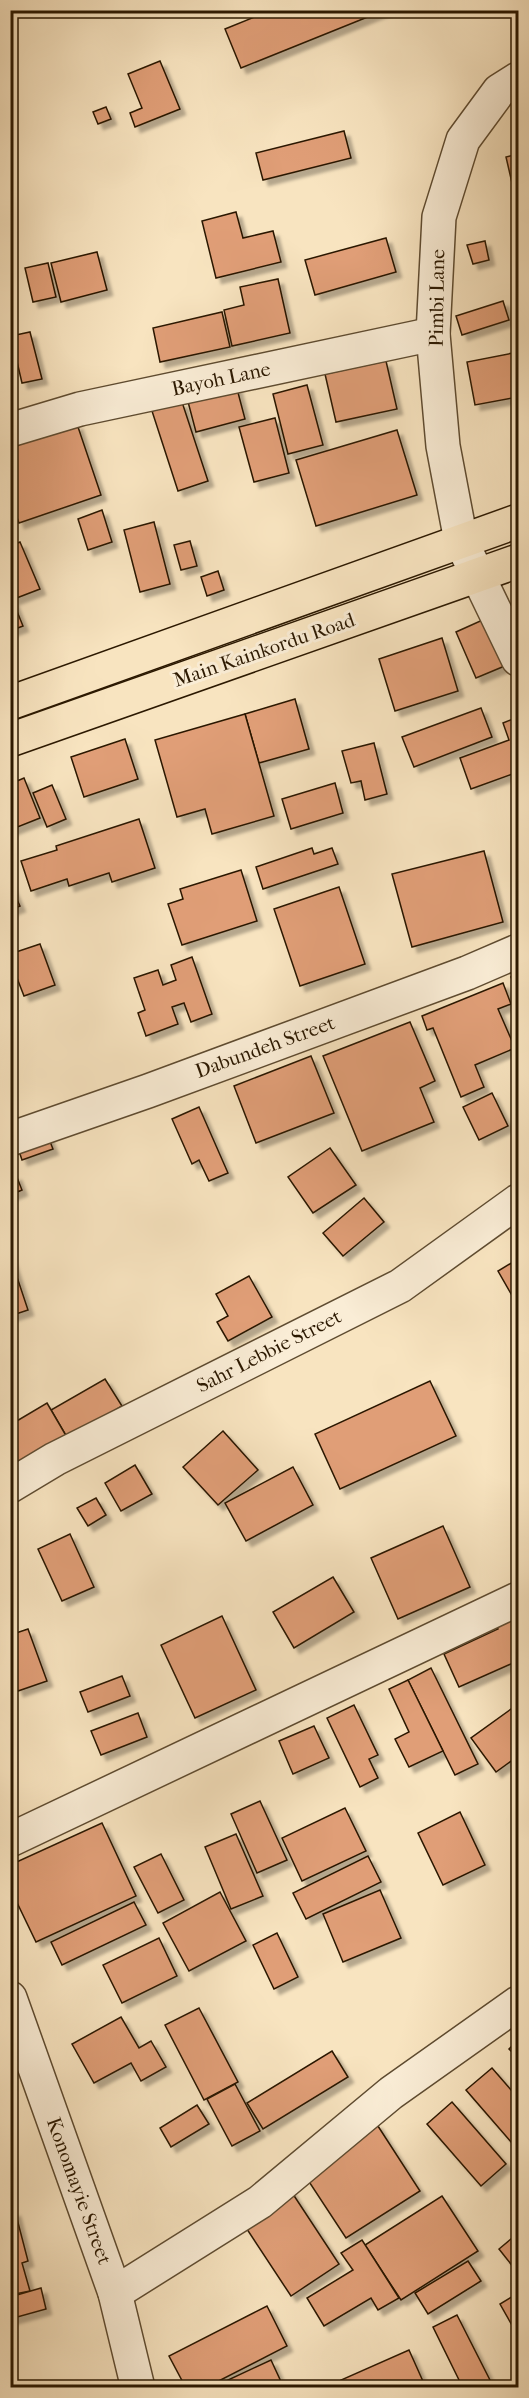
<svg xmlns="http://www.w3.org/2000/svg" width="529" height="2398" font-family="'IM FELL French Canon',serif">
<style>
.building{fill:#e09e77;stroke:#2b1800;stroke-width:1.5;filter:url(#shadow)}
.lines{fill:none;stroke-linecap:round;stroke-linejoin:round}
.minor-casing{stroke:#5e4b30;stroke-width:36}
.major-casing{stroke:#2b1800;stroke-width:36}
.minor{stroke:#faedd6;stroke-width:33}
.major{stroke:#f8e4c0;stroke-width:33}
.labels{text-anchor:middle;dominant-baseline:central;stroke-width:6;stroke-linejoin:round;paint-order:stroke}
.street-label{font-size:20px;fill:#2b1800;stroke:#faedd6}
</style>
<defs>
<filter id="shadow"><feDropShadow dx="5.5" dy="5.5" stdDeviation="1.5" flood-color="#0004"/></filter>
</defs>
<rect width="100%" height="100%" fill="#f8e4c0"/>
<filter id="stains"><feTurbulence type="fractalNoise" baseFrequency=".00333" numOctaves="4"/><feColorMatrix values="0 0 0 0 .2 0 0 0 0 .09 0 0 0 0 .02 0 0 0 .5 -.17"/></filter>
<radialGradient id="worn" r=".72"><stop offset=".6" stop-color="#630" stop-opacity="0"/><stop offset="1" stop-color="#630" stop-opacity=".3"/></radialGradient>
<g class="building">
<path d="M272 10H385L241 68 225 29Z"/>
<path d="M160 61 180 109 135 127 130 113 142 108 128 74Z"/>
<path d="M106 107 111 119 98 124 93 112Z"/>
<path d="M344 131 351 158 263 180 256 153Z"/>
<path d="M518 154V209L506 157Z"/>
<path d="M236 212 243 238 273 231 281 262 216 278 202 221Z"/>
<path d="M386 238 396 272 315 295 305 260Z"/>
<path d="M485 241 489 260 473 264 467 245Z"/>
<path d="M97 252 107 290 61 302 51 263Z"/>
<path d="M48 263 56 297 33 302 25 268Z"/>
<path d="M278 279 290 333 232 346 224 310 244 305 240 287Z"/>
<path d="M503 301 509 320 462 335 456 316Z"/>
<path d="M222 312 230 347 160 362 153 328Z"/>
<path d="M30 332 42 379 22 383 11 336Z"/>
<path d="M513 353 518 382V397L475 405 467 362Z"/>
<path d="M386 361 397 409 336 422 325 374Z"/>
<path d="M236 385 245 419 196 432 187 398Z"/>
<path d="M307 385 323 445 288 454 273 394Z"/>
<path d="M182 402 208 481 178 491 152 411Z"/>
<path d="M275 418 289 473 254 482 239 427Z"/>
<path d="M77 424 101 495 19 523 10 498V447Z"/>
<path d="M397 430 417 495 316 526 296 460Z"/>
<path d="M102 510 112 542 88 550 78 519Z"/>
<path d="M154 522 170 584 140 592 124 530Z"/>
<path d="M190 541 197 566 181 570 174 545Z"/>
<path d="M20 542 40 589 14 599 10 590V546Z"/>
<path d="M218 571 224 590 207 596 201 577Z"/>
<path d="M10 594 23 626 10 631Z"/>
<path d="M487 618 507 665 476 678 456 632Z"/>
<path d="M442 638 458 691 395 711 379 659Z"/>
<path d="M295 699 309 749 259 763 245 714Z"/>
<path d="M481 708 492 737 414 767 402 737Z"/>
<path d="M245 714 274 816 212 834 205 809 177 817 155 740Z"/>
<path d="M518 717V772L471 789 460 758 509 740 503 723Z"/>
<path d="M125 739 138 779 84 797 71 757Z"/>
<path d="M374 743 387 794 365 800 361 781 351 783 342 751Z"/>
<path d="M24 778 40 818 10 830V784Z"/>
<path d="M335 783 343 813 291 829 282 799Z"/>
<path d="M52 785 66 819 47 827 33 793Z"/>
<path d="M139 819 155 868 112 882 109 873 69 886 67 879 31 891 21 861 57 850 56 846Z"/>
<path d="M312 848 314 854 332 848 338 864 263 889 256 867Z"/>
<path d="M484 851 503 922 412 947 392 874Z"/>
<path d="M241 870 257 921 182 945 168 904 183 899 180 889Z"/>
<path d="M10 884 20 906 10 910Z"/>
<path d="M339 887 365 964 300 986 274 909Z"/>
<path d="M40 944 55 985 24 996 10 960V954Z"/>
<path d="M192 957 212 1014 191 1022 184 1003 172 1007 178 1024 146 1036 138 1013 145 1010 134 978 158 970 163 985 176 980 171 965Z"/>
<path d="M518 974V995L511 977Z"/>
<path d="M503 983 511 1004 498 1009 515 1048 475 1065 484 1087 461 1097 433 1028 427 1030 422 1016Z"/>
<path d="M410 1022 435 1081 420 1088 434 1122 362 1151 323 1056Z"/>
<path d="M311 1056 334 1113 256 1143 234 1086Z"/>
<path d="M492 1093 508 1126 479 1140 463 1107Z"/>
<path d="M199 1107 228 1173 209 1181 199 1160 192 1164 172 1119Z"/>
<path d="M47 1134 53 1149 22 1160 17 1145Z"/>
<path d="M330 1148 356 1185 313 1213 288 1177Z"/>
<path d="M16 1175 22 1190 10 1195V1177Z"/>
<path d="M364 1198 384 1222 343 1256 323 1233Z"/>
<path d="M10 1256 28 1310 10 1316Z"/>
<path d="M518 1259V1306L498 1271Z"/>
<path d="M249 1276 272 1317 228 1341 217 1322 228 1316 216 1294Z"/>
<path d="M105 1379 122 1406 68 1439 51 1410Z"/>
<path d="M430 1381 456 1436 340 1489 315 1434Z"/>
<path d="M47 1403 68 1439 10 1468V1425Z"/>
<path d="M223 1431 258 1470 218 1505 183 1467Z"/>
<path d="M135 1465 152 1494 121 1511 105 1483Z"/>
<path d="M293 1467 313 1505 246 1541 225 1503Z"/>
<path d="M96 1498 106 1515 88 1526 77 1508Z"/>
<path d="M443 1526 470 1587 398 1619 371 1558Z"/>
<path d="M70 1534 94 1587 62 1601 38 1549Z"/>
<path d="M333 1577 354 1612 294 1648 273 1612Z"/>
<path d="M518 1610V1675L513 1663 459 1687 444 1654 498 1629 494 1621Z"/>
<path d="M222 1616 256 1690 195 1718 161 1645Z"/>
<path d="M28 1629 47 1681 18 1691 10 1672V1635Z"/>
<path d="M431 1668 478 1764 455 1775 408 1680Z"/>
<path d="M122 1676 130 1696 88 1712 80 1692Z"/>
<path d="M408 1680 443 1751 409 1767 395 1739 409 1732 389 1689Z"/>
<path d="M518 1704V1756L496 1772 471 1738Z"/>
<path d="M354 1705 378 1755 369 1759 378 1778 360 1787 327 1718Z"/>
<path d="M138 1713 147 1737 101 1755 91 1731Z"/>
<path d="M314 1726 329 1758 293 1774 279 1741Z"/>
<path d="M260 1801 287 1860 257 1873 231 1814Z"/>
<path d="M345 1808 366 1851 302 1881 282 1838Z"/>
<path d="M460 1812 485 1865 443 1885 418 1833Z"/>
<path d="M102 1823 136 1896 36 1942 10 1888V1865Z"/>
<path d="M236 1834 263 1896 231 1909 205 1847Z"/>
<path d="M161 1854 184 1900 158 1913 134 1867Z"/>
<path d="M368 1856 381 1882 306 1919 293 1893Z"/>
<path d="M380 1890 401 1938 343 1962 323 1914Z"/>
<path d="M220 1892 246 1941 189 1971 163 1923Z"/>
<path d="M134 1902 146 1925 62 1965 51 1942Z"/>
<path d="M277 1933 298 1977 274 1989 253 1945Z"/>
<path d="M159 1938 177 1976 122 2003 103 1965Z"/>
<path d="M199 2008 238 2082 204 2100 165 2025Z"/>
<path d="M121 2017 139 2048 151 2041 166 2067 141 2081 131 2063 94 2083 72 2044Z"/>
<path d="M518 2040V2058L509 2049Z"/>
<path d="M332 2051 348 2077 263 2129 247 2103Z"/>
<path d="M492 2068 518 2098V2150L466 2090Z"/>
<path d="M235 2084 260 2131 232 2146 207 2099Z"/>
<path d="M452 2102 506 2164 481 2186 427 2124Z"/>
<path d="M197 2105 209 2124 171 2147 160 2128Z"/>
<path d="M376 2123 420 2191 346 2238 302 2171Z"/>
<path d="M287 2185 339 2264 291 2296 239 2217Z"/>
<path d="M442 2196 478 2251 401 2300 365 2245Z"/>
<path d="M15 2211 28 2261 22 2263 30 2291 10 2295V2212Z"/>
<path d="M518 2233V2273L499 2249Z"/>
<path d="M362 2240 399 2298 378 2310 371 2298 324 2326 307 2298 353 2270 341 2253Z"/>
<path d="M468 2261 481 2281 428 2314 415 2293Z"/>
<path d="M41 2288 46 2309 10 2319V2297Z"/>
<path d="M518 2293V2336L500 2304Z"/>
<path d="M267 2306 287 2346 205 2388H186L169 2356Z"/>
<path d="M457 2315 494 2388H463L433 2327Z"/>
<path d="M409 2350 426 2388H345L341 2380Z"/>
<path d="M271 2360 283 2386 279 2388H211Z"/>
</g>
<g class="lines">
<defs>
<g id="minor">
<path d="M518 79 499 91 463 140 439 217 433 334 443 446 461 541 518 659"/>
<path d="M10 430 80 409 433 334"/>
<path d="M10 1139 148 1091 467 973 518 951"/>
<path d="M10 1486 55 1459 400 1286 518 1201"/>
<path d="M10 1840 518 1599"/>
<path d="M10 1998 115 2293 138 2388"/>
<path d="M115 2293 260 2202 391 2093 518 2003"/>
</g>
<g id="major">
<path d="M10 703 518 521"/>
<path d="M10 740 518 561"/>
</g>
</defs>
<use href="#minor" class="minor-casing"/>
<use href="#major" class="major-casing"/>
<use href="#minor" class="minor"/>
<use href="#major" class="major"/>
</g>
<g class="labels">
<g class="street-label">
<text transform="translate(437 298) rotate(-89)">Pimbi Lane</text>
<text transform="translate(221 379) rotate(-12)">Bayoh Lane</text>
<text transform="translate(264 650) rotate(-19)">Main Kainkordu Road</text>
<text transform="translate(265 1047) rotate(-20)">Dabundeh Street</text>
<text transform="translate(269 1351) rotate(-27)">Sahr Lebbie Street</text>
<text transform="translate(79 2191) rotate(70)">Konomayie Street</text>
</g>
</g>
<rect width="529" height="2398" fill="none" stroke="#f8e4c0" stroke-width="36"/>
<rect x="12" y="12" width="505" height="2374" fill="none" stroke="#2b1800" stroke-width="3"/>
<rect x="18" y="18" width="493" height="2362" fill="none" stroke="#2b1800" stroke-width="1.5"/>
<rect width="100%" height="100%" filter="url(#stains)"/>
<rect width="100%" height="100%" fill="url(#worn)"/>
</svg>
